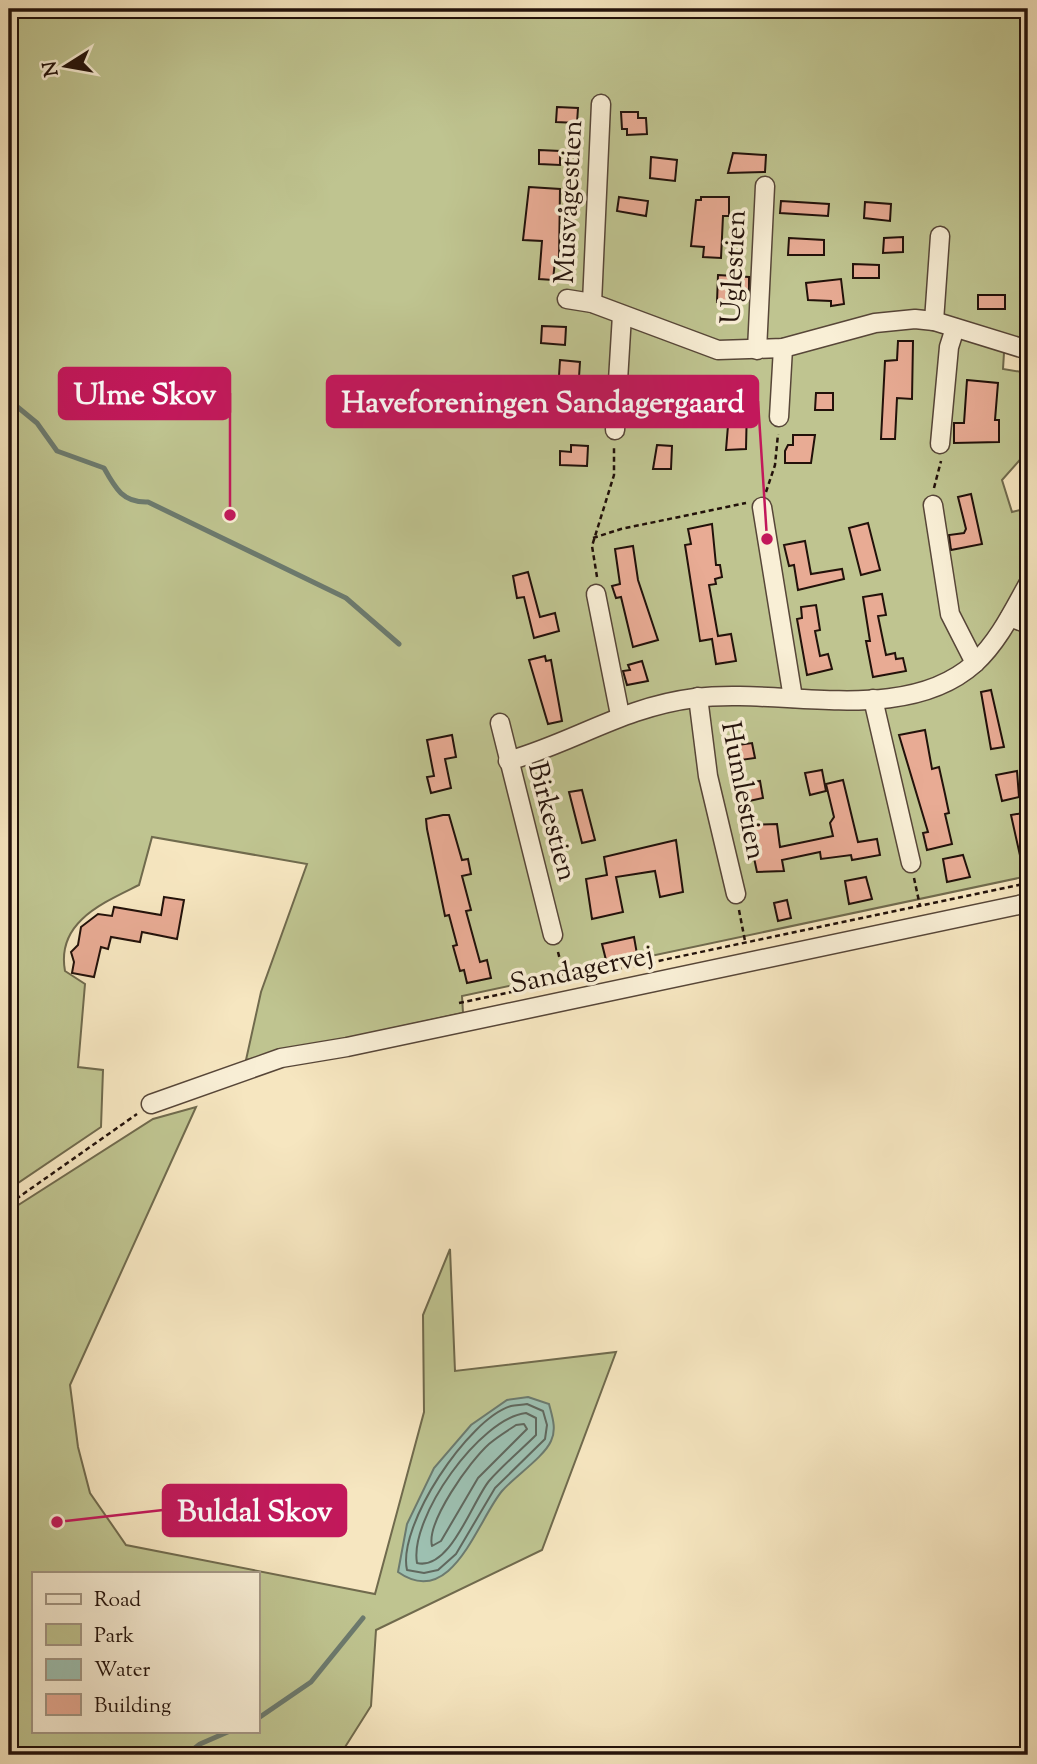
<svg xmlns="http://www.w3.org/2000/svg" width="1037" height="1764" font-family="'Sorts Mill Goudy',serif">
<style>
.green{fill:#bfc490;stroke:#706a4d;stroke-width:2;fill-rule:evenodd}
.water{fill:#9dc0b1;stroke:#6c7a6e;stroke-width:2}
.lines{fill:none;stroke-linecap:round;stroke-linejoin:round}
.shore{stroke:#60685e;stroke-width:2}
.stream{stroke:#6c7a6e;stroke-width:5}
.building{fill:#e8ab94;stroke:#22110a;stroke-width:2}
.minor-casing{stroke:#574638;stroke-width:21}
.path{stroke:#22110a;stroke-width:2.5;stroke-dasharray:5 3.5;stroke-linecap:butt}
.minor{stroke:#f9efd6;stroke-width:18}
.labels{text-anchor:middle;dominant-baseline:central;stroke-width:7;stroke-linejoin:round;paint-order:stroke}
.street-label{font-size:28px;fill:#22110a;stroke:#f9efd6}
.leader{fill:none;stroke:#c2185b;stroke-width:2.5}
.callout-dot{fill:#c2185b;stroke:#f9efd6;stroke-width:2.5}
.callout{fill:#c2185b;stroke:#c2185b;stroke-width:2.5}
.callout-label{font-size:30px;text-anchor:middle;font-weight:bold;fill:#fff}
</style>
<rect width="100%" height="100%" fill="#f6e6c0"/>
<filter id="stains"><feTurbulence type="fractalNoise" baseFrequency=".00286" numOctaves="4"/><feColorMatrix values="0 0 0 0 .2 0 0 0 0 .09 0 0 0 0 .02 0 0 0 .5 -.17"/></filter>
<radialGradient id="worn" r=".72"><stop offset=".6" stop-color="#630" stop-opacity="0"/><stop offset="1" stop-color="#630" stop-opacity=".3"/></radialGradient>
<g class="green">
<path d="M9 9H1028V343L1005 337 1003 369 1028 373 1026 453 1002 480 1012 512 1028 508V876L462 996 463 1013 246 1060 261 992 307 864 152 837 139 885C103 903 56 922 65 971L85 984 78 1067 103 1070 101 1127 9 1189Z"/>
<path d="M196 1107 70 1385 78 1447 90 1493 126 1545 375 1594 424 1412 423 1315 450 1249 455 1371 616 1352 542 1550 376 1630 371 1706 340 1755H9V1211L153 1119ZM33 1573H257V1731H33Z"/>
</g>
<path class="water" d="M528 1397 549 1404C552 1416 557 1429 551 1441 544 1457 514 1477 502 1491 477 1521 452 1610 398 1572L407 1524 434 1468 471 1425 507 1400Z"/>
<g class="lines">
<g class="shore">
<path d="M527 1404 543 1411 547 1425 545 1439 495 1488 456 1554 438 1570 424 1573 407 1570C397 1526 468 1419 511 1406 516 1405 522 1405 527 1404Z"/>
<path d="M526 1413 536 1418V1435C521 1450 504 1464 489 1481 472 1502 450 1571 417 1563 409 1518 480 1418 526 1413Z"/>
<path d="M516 1425 524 1424 527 1429 478 1478 441 1541 432 1546C426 1522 470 1461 489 1444 497 1437 507 1431 516 1425Z"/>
</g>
<g class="stream">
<path d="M9 400 37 423 57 451 104 468C115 488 123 503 148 502L346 598 399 644"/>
<path d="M257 1719 311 1682 363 1618"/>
<path d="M186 1755 200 1744 230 1731"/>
</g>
</g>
<g class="building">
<path d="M557 107 578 108 577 123 556 122Z"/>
<path d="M621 112H638V118H646L647 134 627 135V129H622Z"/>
<path d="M539 150 560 151V165L539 164Z"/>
<path d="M733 153 766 155 765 172 728 173Z"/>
<path d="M651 157 677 160 675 181 650 178Z"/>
<path d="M529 187 560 189 559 261H555L553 280 539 279 542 241 523 240Z"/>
<path d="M619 197 648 201 646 216 617 211Z"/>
<path d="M701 197H729V216H723L721 258 703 257 704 247 691 246 696 200H701Z"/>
<path d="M781 201 829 204 828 216 780 213Z"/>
<path d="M865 202 891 204 890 221 864 218Z"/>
<path d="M903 237V252L883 253 884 238Z"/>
<path d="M789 238 824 240V255H788Z"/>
<path d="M853 264 879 265V278H853Z"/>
<path d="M718 275 749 277V290L741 289 740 303 717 302Z"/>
<path d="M841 279 844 304 831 306V301L808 300 806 283Z"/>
<rect x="978" y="295" width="27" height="14"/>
<path d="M542 326 566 327 565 345 541 343Z"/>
<path d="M898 341H913L912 399 897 398 895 439H881L885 361 897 360Z"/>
<path d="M560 360 580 362 579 377 559 376Z"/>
<path d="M967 380 998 383 995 420H999V442L954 443V423H964Z"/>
<path d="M731 389 755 390 754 404H747L746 449 726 450Z"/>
<path d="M816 393H833V410H815Z"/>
<path d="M793 435H815L811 463H785V451L788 445H793Z"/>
<path d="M571 445 588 446 587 466 560 465V451L571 452Z"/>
<path d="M657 445 672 446 671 469H653Z"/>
<path d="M971 494 982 544 951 550 949 535 964 533 966 529 958 497Z"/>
<path d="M868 523 880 570 861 575 849 528Z"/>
<path d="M712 524 716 565H720L722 577 715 579 716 584 709 585 718 636 731 634 736 661 716 664 712 639 700 641 685 545 691 544 688 529Z"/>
<path d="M805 541 811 574 842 569 844 579 798 590 794 565 789 566 784 545Z"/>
<path d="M633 546 638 580 658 640 633 647 621 597 616 598 612 586 620 584 615 549Z"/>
<path d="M528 572 540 617 555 613 559 631 534 638 524 597 517 598 513 576Z"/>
<path d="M882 594 886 615 878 616 886 655 895 653 896 659 903 658 906 671 873 677 866 641H870L863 597Z"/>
<path d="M816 605 820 630 815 631 820 656 828 654 832 669 807 675 797 619 802 618 801 607Z"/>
<path d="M545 656 546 661 551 660 562 721 548 724 529 660Z"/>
<path d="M642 661 648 681 627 685 623 671 630 670 628 665Z"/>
<path d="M991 690 1004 747 991 749 981 692Z"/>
<path d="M925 730 932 769 939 767 945 794 949 813 945 814 952 844 927 850 923 833 928 832 899 735Z"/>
<path d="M452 735 456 757 445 759 451 788 431 793 427 777 434 776 427 740Z"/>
<path d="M752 743 755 758 734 761 731 746Z"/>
<path d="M822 770 826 791 810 795 805 773Z"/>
<path d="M1017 771 1019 797 1002 801 996 775Z"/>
<path d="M843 780 858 842 877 839 880 855 852 860 851 855 821 859 820 852 782 860 784 871 757 872 747 825 777 824 780 847 833 836 830 823 834 817 826 784Z"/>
<path d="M760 781 763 798 740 803 738 785Z"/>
<path d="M582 790 595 840 582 843 569 792Z"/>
<path d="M1023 813 1028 833V868L1023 869 1011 815Z"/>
<path d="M443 815H449L462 860 468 859 471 874 462 876 471 910 466 911 480 962 487 960 491 978 467 983 464 970 460 971 453 946 457 945 449 915 445 916 427 829 426 819Z"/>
<path d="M676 840 683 892 660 897 655 871 616 877 623 912 592 919 586 879 607 875 604 857Z"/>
<path d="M963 855 970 877 947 882 943 859Z"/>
<path d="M866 877 872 899 849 904 845 881Z"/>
<path d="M164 897 184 900 177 939 142 932 140 942 111 937 108 949 101 947 94 977 72 973 74 962 71 952 78 945 81 927 98 914 112 916 114 907 161 915Z"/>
<path d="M787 900 791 918 778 921 774 903Z"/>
<path d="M634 937 637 954 606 960 602 944Z"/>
</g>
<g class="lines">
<defs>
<g id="minor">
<path d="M567 299 592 303 718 350 783 348 875 323 915 319 934 321 1028 350"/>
<path d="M592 303 601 104"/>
<path d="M934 321 940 236"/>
<path d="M757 350 765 186"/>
<path d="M779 417 783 348"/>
<path d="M615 430 622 315"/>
<path d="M940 444 949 347 955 328"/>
<path d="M933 505 950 614 975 663"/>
<path d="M762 507 793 698"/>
<path d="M596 594 620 715"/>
<path d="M1010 617 1028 624"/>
<path d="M698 697 708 776 736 894"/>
<path d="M873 699 911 863"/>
<path d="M500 723 553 935"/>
<path d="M508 761C575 742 623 707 695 698 781 687 904 727 975 663 998 642 1013 611 1028 584"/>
<path d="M151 1104 281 1058 347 1047 1028 903"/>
</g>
</defs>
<use href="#minor" class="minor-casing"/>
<g class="path">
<path d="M934 488 941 461"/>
<path d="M766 492 775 465 778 434"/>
<path d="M593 538 621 529 746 503"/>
<path d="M597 577 592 546 614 475V448"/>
<path d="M914 878 920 906"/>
<path d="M739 910 745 941"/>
<path d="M558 952 565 979"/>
<path d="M459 1003 1028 883"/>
<path d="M9 1204 137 1114"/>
</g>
<use href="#minor" class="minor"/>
</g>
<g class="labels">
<g class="street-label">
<text transform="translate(570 202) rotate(-87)">Musvågestien</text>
<text transform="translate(735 267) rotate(-87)">Uglestien</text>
<text transform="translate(742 791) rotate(79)">Humlestien</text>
<text transform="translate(551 822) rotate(75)">Birkestien</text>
<text transform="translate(582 971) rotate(-12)">Sandagervej</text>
</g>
</g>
<path class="leader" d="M230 515L230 393M767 539L758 401M57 1522L163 1510"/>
<g class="callout-dot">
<circle cx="230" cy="515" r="7"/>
<circle cx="767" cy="539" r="7"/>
<circle cx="57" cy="1522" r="7"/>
</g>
<g class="callout">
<rect x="59" y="368" width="171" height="51" rx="7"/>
<rect x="327" y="376" width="431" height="51" rx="7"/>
<rect x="163" y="1485" width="183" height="51" rx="7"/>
</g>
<g class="callout-label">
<text x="145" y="404">Ulme Skov</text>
<text x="543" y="412">Haveforeningen Sandagergaard</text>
<text x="255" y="1521">Buldal Skov</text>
</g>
<rect width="1037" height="1764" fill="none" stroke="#f6e6c0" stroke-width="35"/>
<rect x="10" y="10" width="1016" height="1743" fill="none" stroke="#22110a" stroke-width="3.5"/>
<rect x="18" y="18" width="1002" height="1729" fill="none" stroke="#22110a" stroke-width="2"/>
<rect x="32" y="1572" width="228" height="161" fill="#f9efd6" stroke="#a39684" stroke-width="2"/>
<rect x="46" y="1594" width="35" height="10" fill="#f9efd6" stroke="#a39684" stroke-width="2"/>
<text x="94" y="1606" font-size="21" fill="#22110a">Road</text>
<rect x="46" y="1624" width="35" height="21" fill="#bfc490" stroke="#a39684" stroke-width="2"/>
<text x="94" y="1642" font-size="21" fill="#22110a">Park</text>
<rect x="46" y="1659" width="35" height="21" fill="#9dc0b1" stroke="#a39684" stroke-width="2"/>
<text x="94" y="1676" font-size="21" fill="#22110a">Water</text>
<rect x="46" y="1694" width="35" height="21" fill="#e8ab94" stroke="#a39684" stroke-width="2"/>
<text x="94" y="1712" font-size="21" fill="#22110a">Building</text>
<g transform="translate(66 66) rotate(259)" stroke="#f9efd6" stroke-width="5" paint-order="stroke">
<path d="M0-5L12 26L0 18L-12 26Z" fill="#22110a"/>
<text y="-10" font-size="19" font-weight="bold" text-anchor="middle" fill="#22110a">N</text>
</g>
<rect width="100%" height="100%" filter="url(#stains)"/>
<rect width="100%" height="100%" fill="url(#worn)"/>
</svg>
